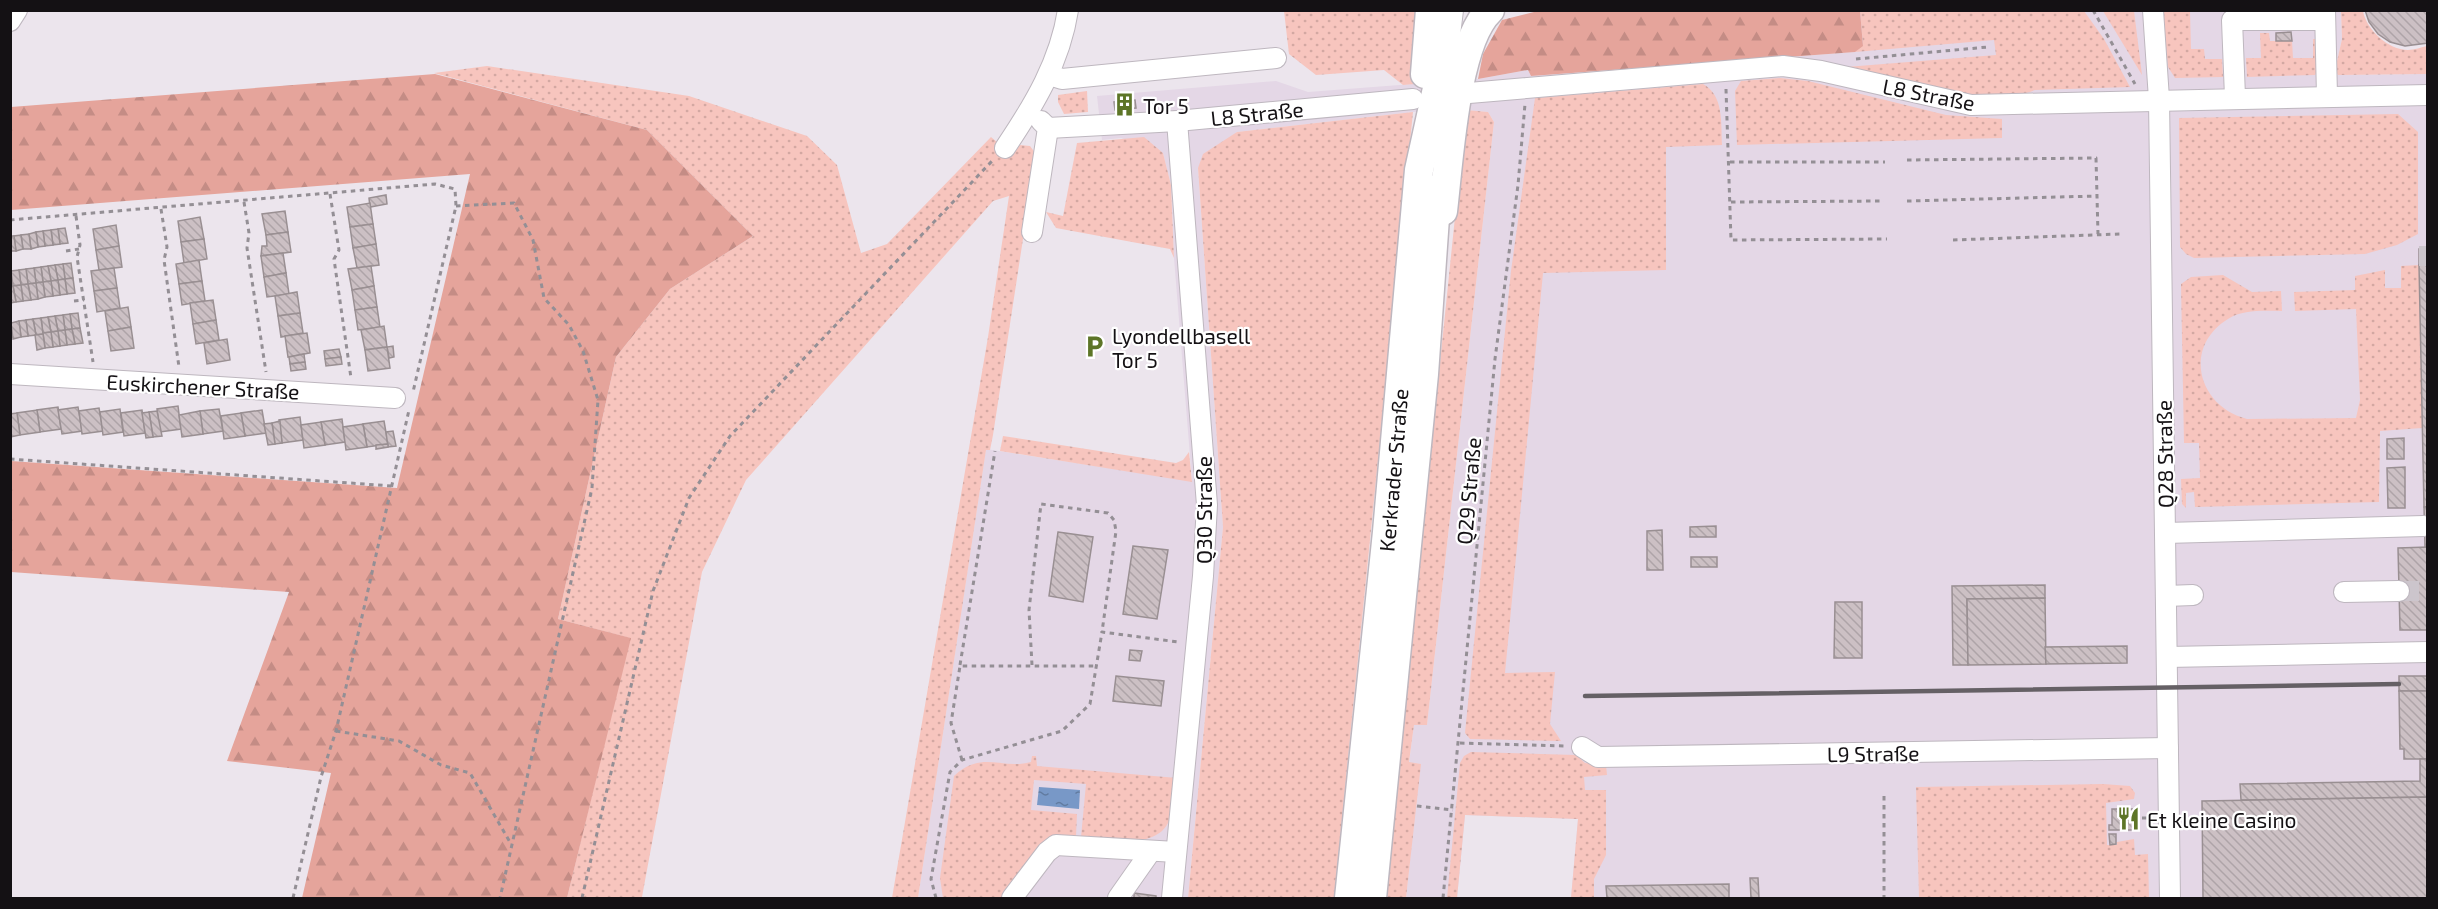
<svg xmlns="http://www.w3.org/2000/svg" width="2438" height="909" font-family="'Exo 2',sans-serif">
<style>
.built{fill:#e4d7e6}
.grass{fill:url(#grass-dots)}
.forest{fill:url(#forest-firs)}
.water{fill:url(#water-ripples)}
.building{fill:url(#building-back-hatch);stroke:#998f92;stroke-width:1.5}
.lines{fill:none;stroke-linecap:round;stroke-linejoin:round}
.minor-tunnel{stroke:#ccc5cc;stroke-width:20;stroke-dasharray:20 10;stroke-linecap:butt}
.minor-casing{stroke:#beb7bf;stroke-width:22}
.major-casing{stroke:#beb7bf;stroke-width:26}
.highway-casing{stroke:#beb7bf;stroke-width:31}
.path{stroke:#948f95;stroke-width:3;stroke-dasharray:4.5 4.5;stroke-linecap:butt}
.minor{stroke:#fff;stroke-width:20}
.major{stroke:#fff;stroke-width:24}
.highway{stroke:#fff;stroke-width:28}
.rail{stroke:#656065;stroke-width:4.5}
.labels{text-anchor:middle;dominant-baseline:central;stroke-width:4.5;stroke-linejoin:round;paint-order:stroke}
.street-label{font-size:21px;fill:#141114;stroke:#fff}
.poi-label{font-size:21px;fill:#141114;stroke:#fff;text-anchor:start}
</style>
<defs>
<pattern id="grass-dots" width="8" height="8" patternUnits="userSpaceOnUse" patternTransform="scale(1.5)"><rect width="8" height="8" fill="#f7c5be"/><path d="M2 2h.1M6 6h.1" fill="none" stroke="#d3a8a2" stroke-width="1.8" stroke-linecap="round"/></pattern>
<pattern id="forest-firs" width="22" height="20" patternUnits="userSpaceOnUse" patternTransform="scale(1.5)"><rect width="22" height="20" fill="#e5a49b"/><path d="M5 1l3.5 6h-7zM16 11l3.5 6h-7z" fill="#c48c85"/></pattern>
<pattern id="water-ripples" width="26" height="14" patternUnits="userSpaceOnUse" patternTransform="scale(1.5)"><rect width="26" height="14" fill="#7898c7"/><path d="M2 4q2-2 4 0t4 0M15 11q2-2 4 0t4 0" fill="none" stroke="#617ba0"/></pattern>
<pattern id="building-back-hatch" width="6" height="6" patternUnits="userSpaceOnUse" patternTransform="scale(1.5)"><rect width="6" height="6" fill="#ccc0c4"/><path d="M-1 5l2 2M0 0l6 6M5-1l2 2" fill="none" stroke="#aea4a8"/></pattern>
</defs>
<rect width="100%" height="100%" fill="#ece5ed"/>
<path class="built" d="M1860 10 2341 11 2342 39 2335 70 2338 75 2427 74V898H1571L1578 819 1465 815 1457 898H1406L1420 764 1409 763 1414 725H1427L1494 122 1488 112 1466 110 1413 112 1237 132 1198 168 1223 527 1188 898H918L986 449 1192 481 1174 258 1171 185 1163 153 1121 138 1102 140 1097 96 1276 81 1308 92 1478 79 1528 70 1531 76 1855 52Z"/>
<g class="grass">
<path d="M1284 11H1420L1415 84 1403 85 1384 70 1316 75 1289 54Z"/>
<path d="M1860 11H2084L2104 39 2130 87 2035 90C1987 109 1896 79 1846 67L1996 55 1994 40 1855 52 1863 45Z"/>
<path d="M2103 11H2134L2142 75Z"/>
<path d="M2162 11H2190L2191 49H2204L2205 59H2222L2223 77 2175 78 2168 67Z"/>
<path d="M2341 11H2363C2366 29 2388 50 2408 50 2414 50 2422 47 2427 46V74L2338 75 2335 70 2342 39Z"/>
<path d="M2260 33H2269L2270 41H2292L2293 58H2313V39H2317L2319 68 2315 75 2247 77 2246 58H2261Z"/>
<path d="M487 66 689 96 807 136 837 165 861 253 887 244 991 137 1012 155 1020 145 1030 146 1036 154 993 435 990 450H986L918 898H892L988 337 1009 196 993 201 746 480 702 572 642 897 655 898H567L630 638 558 619 616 357 670 289 753 236 647 130 434 73Z"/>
<path d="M1780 78 1808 81 1946 115 2002 119V138L1737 145 1735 91 1741 81Z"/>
<path d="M1703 84C1724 95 1721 124 1722 145L1666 147V270L1543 273 1505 673 1555 672 1550 724 1561 741 1470 739 1465 733 1511 271 1535 98Z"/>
<path d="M1087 91 1088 112 1064 114 1058 102V95Z"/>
<path d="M1466 110 1488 112 1494 122 1427 725H1414L1409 762 1421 764 1406 898H1385Z"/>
<path d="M1413 112 1334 898H1188L1223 527 1198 168 1203 154 1237 132Z"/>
<path d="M2398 114 2418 132V234L2397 245 2365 254 2194 258 2186 254 2180 247 2179 118Z"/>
<path d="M1144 137 1163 153 1171 185 1174 258 1170 249 1056 228 1046 212 1063 216 1077 143Z"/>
<path d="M2419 265 2422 428 2380 431 2379 502 2195 507 2194 492 2186 493V508L2182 504 2181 479 2200 478 2199 443H2184L2181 284 2191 277 2223 275 2252 292 2281 291 2282 311C2264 311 2244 309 2228 319 2182 347 2198 407 2247 419L2356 418 2360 400 2356 309 2295 311 2294 292 2355 290V276L2385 270V288H2401V266Z"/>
<path d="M1003 436 1176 463 1183 460 1189 452 1192 482 1000 451Z"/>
<path d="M1471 752 1576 755 1585 763 1606 765 1607 775 1584 777 1585 790H1606V855L1594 879V898H1571L1578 819 1465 815 1457 898H1447L1460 763 1464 756Z"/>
<path d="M1032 756H1036L1037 766 1177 778C1175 792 1175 808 1169 821 1156 851 1107 839 1081 837L1086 784 1034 780 1031 810 1077 814 1076 836 1059 835 1046 839 1003 898H943L940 878 954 776C982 750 1001 770 1031 762Z"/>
<path d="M2103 784 2130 786 2135 793 2134 799 2106 803 2107 845H2117V842L2134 839 2135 855 2148 854 2149 898H1919L1916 787Z"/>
</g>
<g class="forest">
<path d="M1538 11H1860L1863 46 1855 52 1531 76 1528 70 1478 79 1483 54 1502 20Z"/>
<path d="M435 74 647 130 753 236 670 289 616 357 558 619 631 638 567 898H302L331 773 227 761 289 592 11 572V461L397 488 470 174 11 210V107Z"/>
</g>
<path class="water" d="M1039 787 1080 790 1079 809 1037 805Z"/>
<g class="building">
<path d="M2365 10H2428V43L2405 46 2390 42 2378 34 2369 22Z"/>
<path d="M2291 32 2292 41H2276V33Z"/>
<path d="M1135 100 1136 108 1115 110 1114 102Z"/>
<path d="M386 195 387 204 370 207 369 198Z"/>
<path d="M370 203 373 224 350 227 347 207Z"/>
<path d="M285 211 288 232 266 235 262 214Z"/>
<path d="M200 217 204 239 181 242 178 221Z"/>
<path d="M373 224 376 244 353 248 350 227Z"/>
<path d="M116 225 119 246 96 250 93 229Z"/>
<path d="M65 228 68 243 60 244 58 229Z"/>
<path d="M58 229 60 244 53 245 51 230Z"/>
<path d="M51 230 53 245 45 246 43 231Z"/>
<path d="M43 231 45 246 38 247 36 232Z"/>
<path d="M36 232 38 247 31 249 29 234Z"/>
<path d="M288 232 291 252 261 256 262 246H267L266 235Z"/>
<path d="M29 234 31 249H23L21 235Z"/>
<path d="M21 235 23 249 16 251 14 236Z"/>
<path d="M10 236H14L16 251H10Z"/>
<path d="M204 239 207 259 184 263 181 242Z"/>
<path d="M376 244 379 265 357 268 353 248Z"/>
<path d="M119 246 122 267 99 270 96 250Z"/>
<rect x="2419" y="249" width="9" height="16"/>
<path d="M283 253 286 273 264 277 261 256Z"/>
<path d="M199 260 202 281 179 284 176 264Z"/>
<path d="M71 263 73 278 65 279 63 264Z"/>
<path d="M63 264 65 279 58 280 55 265Z"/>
<path d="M55 265 58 280 51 281 48 266Z"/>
<path d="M2419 265H2428V507H2424Z"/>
<path d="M48 266 51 281 43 282 41 267Z"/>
<path d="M371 266 374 286 352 290 348 269Z"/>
<path d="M41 267 43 282 36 283 34 268Z"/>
<path d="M34 268 36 283 28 284 26 269Z"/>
<path d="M114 268 117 288 94 291 91 271Z"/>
<path d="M26 269 28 284 21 285 19 270Z"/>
<path d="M19 270 21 285 13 286 11 271Z"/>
<path d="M286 273 289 294 267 297 264 277Z"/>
<path d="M73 278 75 293 67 294 65 279Z"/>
<path d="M65 279 67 294 60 295 58 280Z"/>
<path d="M58 280 60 295 53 296 51 281Z"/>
<path d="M51 281 53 296 45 297 43 282Z"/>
<path d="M202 281 205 301 182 305 179 284Z"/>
<path d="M43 282 45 297 38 299 36 283Z"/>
<path d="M36 283 38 299 31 300 28 284Z"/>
<path d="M28 284 31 300 23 301 21 285Z"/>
<path d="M21 285 23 301 16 302 13 286Z"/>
<path d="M13 286 16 302 10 303V287Z"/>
<path d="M374 286 377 307 355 310 352 290Z"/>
<path d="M117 288 120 308 97 312 94 291Z"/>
<path d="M297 292 300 313 278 316 275 296Z"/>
<path d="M213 300 216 320 193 324 190 303Z"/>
<path d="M128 307 131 327 108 331 105 311Z"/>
<path d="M377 307 380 327 358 330 355 310Z"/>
<path d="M78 313 80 328 72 329 70 314Z"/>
<path d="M300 313 303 333 281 337 278 316Z"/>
<path d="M70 314 72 329 65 330 63 315Z"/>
<path d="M63 315 65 330 58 331 55 316Z"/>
<path d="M55 316 58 331 51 332 48 317Z"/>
<path d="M48 317 51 332 43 333 41 318Z"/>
<path d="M41 318 43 334 36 335 33 319Z"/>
<path d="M33 319 36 335 28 336 26 320Z"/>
<path d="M26 320 28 336 21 337 19 321Z"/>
<path d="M216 320 219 340 196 344 193 324Z"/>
<path d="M19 321 21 337 13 339 11 323Z"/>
<path d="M384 326 387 347 365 350 361 330Z"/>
<path d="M131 327 134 348 111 351 108 331Z"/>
<path d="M80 328 83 343 75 344 72 329Z"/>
<path d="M72 329 75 344 67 345 65 330Z"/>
<path d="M65 330 67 345 60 346 58 331Z"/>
<path d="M58 331 60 346 53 347 51 332Z"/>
<path d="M51 332 53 347 45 348 43 333Z"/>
<path d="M307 333 310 353 288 357 285 336Z"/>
<path d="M43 334 45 348 37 350 35 335Z"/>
<path d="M227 339 230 360 207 364 204 343Z"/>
<path d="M393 346 394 357 389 358 387 347Z"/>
<path d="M387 347 390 368 368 371 365 350Z"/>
<path d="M339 349 341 357 325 359 324 351Z"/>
<path d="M304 354 305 362 290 364 289 357Z"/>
<path d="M341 357 342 364 326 366 325 359Z"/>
<path d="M305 362 306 369 291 371 290 364Z"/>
<path d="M178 406 181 429 160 432 157 409Z"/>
<path d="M58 407 61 429 40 432 37 410Z"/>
<path d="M78 407 82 431 62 434 58 410Z"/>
<path d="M99 408 103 431 82 434 79 411Z"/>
<path d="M120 409 123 432 103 435 100 412Z"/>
<path d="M219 409 223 431 203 434 200 411Z"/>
<path d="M37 410 40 432 20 435 17 413Z"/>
<path d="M142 410 145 433 124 436 121 413Z"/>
<path d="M262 410 266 433 245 436 241 413Z"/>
<path d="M157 411 162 436 153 437 149 412Z"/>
<path d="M200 411 203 434 182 437 179 415Z"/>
<path d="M149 412 153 437 146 438 142 413Z"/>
<path d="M17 413 20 435 10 437V414Z"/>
<path d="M241 413 245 436 224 439 221 416Z"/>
<path d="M300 417 303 440 282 443 279 420Z"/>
<path d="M342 419 345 442 325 445 321 422Z"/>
<path d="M280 421 282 443 275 444 272 423Z"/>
<path d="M384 421 388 444 367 447 363 424Z"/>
<path d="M321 422 325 445 304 448 301 425Z"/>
<path d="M272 423 275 444 268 445 264 424Z"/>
<path d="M363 424 367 447 346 450 343 427Z"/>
<path d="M393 431 396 446 388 447 386 432Z"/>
<path d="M2404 438V459H2387V439Z"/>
<path d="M388 444V447L376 449V445Z"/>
<path d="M2405 467V508H2388L2387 468Z"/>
<path d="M2424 507H2428V547H2425Z"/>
<path d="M1716 526V537H1690V527Z"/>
<path d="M1662 530 1663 570H1647V531Z"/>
<path d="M1058 532 1093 537 1083 602 1049 596Z"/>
<path d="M1133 546 1168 550 1157 619 1123 614Z"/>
<path d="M2428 547V630H2400L2398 548Z"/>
<rect x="1691" y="557" width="26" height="10"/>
<path d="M2045 585V598L1967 599 1968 665H1953L1952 586Z"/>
<path d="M2045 598 2046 664 1968 665 1967 599Z"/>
<path d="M1835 602H1862V658H1834Z"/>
<path d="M2127 646V663L2046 664 2045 647Z"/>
<path d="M1130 650 1142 651 1140 661 1129 660Z"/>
<path d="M1116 676 1164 681 1161 706 1113 701Z"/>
<rect x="2399" y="676" width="29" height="15"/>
<path d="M2399 691H2428V759H2404V749H2400Z"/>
<path d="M2420 759H2428V797L2241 800 2240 784 2420 781Z"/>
<path d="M2428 797V898H2203L2202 801Z"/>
<path d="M2112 809H2133V830H2109V825H2112Z"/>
<path d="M2109 834H2116V844L2110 845Z"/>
<path d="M1750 878H1758L1759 898H1751Z"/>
<path d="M1729 884V898H1607L1606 886Z"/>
<path d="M1134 893 1156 896V898H1134Z"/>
</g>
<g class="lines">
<g class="minor-tunnel">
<path d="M2419 256H2428"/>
<path d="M2399 591H2428"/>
</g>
<defs>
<g id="minor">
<path d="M2153 10 2159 99 2170 898"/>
<path d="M2325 10 2327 96"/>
<path d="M10 21 17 10"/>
<path d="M1049 75 1062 79 1276 58"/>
<path d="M1469 93 1783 66 1821 71 1971 105 2428 95"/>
<path d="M2235 97 2232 20H2325"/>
<path d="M1048 128 1177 121 1413 99"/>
<path d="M1005 148C1034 105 1060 62 1068 10"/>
<path d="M1032 232 1048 128 1041 121"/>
<path d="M10 374 395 398"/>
<path d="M2165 533 2424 526"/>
<path d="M2344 592 2399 591"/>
<path d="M2166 596 2193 595"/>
<path d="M2167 657 2428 652"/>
<path d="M1582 747 1598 757 2168 748"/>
<path d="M1012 898 1047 852 1056 845 1176 852"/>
<path d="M1118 898 1151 851"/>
<path d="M1172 898 1203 576 1207 505 1177 121"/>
</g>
<path id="major" d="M1447 43 1451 10"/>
<g id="highway">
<path d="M1425 74 1430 10"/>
<path d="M1443 211C1449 162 1455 43 1490 10"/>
<path d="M1349 898 1387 532 1419 170 1447 43"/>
<path d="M1372 898 1424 374 1437 189"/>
</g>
</defs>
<use href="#minor" class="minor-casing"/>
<use href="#major" class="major-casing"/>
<use href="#highway" class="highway-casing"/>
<g class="path">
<path d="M2093 10 2135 84"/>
<path d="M1856 59 1988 47"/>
<path d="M1726 89 1731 240 1887 239"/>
<path d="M1907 160 2096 158 2098 234"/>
<path d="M1730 162H1885"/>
<path d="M330 194 339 250 334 259 351 378"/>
<path d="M1907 201 2097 196"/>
<path d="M244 202 249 233 247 248 266 372"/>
<path d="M1731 202 1884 201"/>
<path d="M456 206 514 203 533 240 544 298 569 325 583 351 598 400 592 488 500 898"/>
<path d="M161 209 167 247 164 260 179 367"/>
<path d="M76 216 80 245 77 257 93 362"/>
<path d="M10 220 435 184 455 189 456 206 413 392"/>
<path d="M1953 240 2120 234"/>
<path d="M66 251 79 249"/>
<path d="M74 301 84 300"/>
<path d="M10 459 392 486"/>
<path d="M960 665 995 451"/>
<path d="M1032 665 1029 610 1041 504 1108 513 1114 520 1116 531 1102 632"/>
<path d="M336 731 399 741 441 765 470 773 511 844"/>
<path d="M1460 743 1566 746"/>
<path d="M962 760 951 723 960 666H1096"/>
<path d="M1884 796V898"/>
<path d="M1417 806 1453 810"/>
<path d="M2133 818H2151"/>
<path d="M293 898 321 777 336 731 409 410"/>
<path d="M582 898 653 591 689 498 730 436 993 160"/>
<path d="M936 898 931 879 950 772 962 760 1062 731 1090 704 1102 632 1178 642"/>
<path d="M1443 898 1495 359 1518 185 1525 104"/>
</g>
<use href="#minor" class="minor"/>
<use href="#major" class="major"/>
<use href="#highway" class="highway"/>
<path class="rail" d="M1585 696 2399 684"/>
</g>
<defs>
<symbol id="building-bare" viewBox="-9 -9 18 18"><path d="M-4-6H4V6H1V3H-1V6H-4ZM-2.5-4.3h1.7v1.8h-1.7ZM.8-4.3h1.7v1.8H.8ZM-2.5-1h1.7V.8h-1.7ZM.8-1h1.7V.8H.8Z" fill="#5d7527" stroke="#fff" stroke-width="2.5" paint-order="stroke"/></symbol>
<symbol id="parking-bare" viewBox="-9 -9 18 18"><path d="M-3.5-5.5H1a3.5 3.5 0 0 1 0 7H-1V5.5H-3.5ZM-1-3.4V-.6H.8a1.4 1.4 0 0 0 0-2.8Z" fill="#5d7527" stroke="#fff" stroke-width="2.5" paint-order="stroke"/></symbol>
<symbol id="restaurant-bare" viewBox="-9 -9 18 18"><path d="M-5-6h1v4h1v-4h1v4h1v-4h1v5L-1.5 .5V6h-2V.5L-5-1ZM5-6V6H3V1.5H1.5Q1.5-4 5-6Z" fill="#5d7527" stroke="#fff" stroke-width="2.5" paint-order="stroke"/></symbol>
</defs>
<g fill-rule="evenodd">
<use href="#building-bare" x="1108" y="88" width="33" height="33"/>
<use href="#parking-bare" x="1078" y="330" width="33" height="33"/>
<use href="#restaurant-bare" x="2112" y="802" width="33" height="33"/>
</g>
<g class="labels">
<g class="street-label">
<text transform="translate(1929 94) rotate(11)">L8 Straße</text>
<text transform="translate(1257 113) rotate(-6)">L8 Straße</text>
<text transform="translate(203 386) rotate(3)">Euskirchener Straße</text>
<text transform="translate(2164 454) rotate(-91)">Q28 Straße</text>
<text transform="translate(1393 470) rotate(-85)">Kerkrader Straße</text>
<text transform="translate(1468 491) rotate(-85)">Q29 Straße</text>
<text transform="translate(1203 510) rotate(-90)">Q30 Straße</text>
<text transform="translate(1873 753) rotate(-1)">L9 Straße</text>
</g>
<g class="poi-label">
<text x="1143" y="105">Tor 5</text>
<text x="1112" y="335">Lyondellbasell<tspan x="1112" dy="24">Tor 5</tspan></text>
<text x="2147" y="819">Et kleine Casino</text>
</g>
</g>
<rect width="2438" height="909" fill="none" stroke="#141114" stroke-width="24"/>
</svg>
